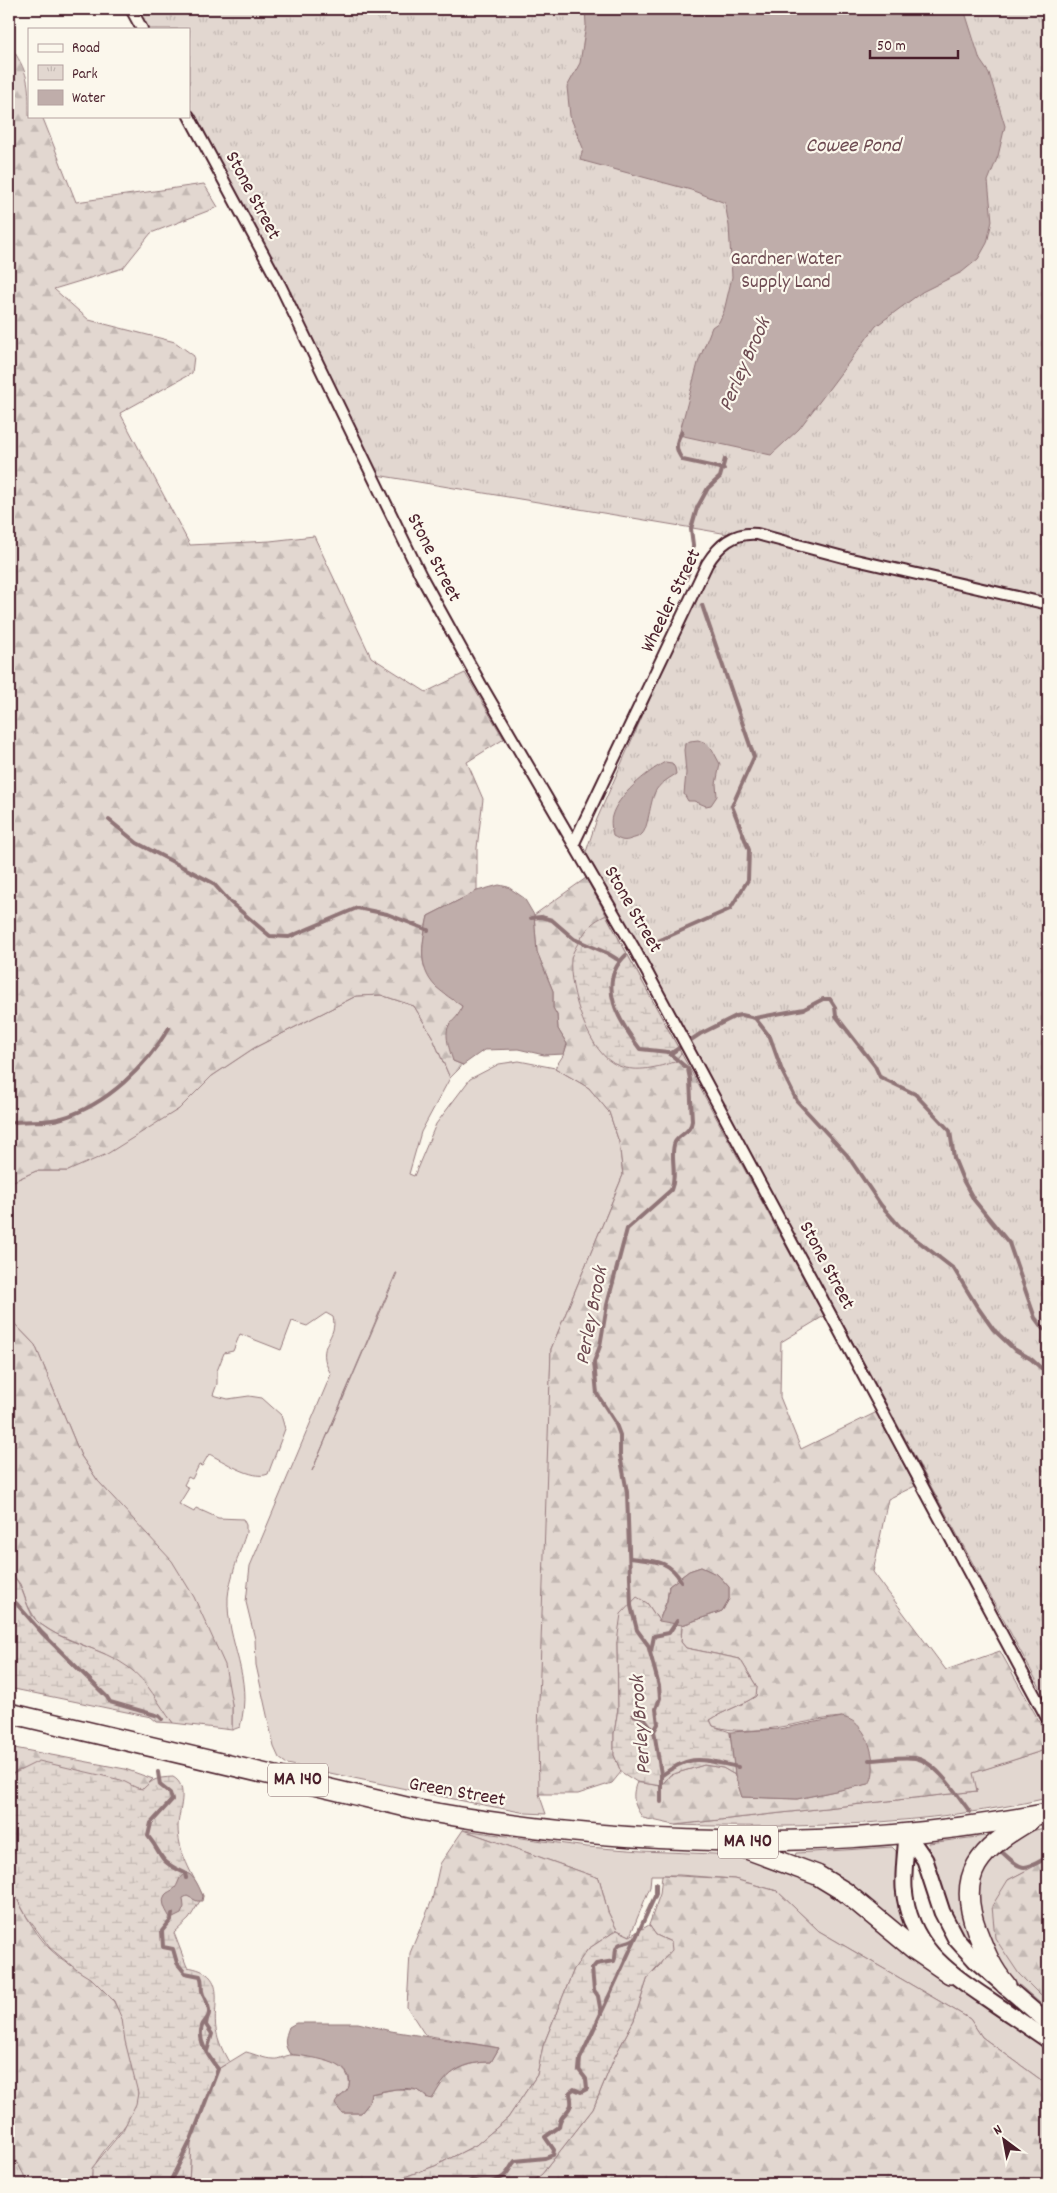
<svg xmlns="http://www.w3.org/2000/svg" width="1057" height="2193" font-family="Dekko,sans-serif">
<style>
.grass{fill:#e2d7d0;stroke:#967b7e;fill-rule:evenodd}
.forest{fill:url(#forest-firs);stroke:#967b7e}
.wetland{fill:url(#wetland-marsh);stroke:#967b7e}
.park{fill:url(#park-tufts);stroke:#967b7e}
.water{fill:#bfadaa;stroke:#907477}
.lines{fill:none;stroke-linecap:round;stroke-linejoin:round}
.stream{stroke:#907477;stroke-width:4}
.street-casing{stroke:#4a1f2b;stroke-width:14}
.secondary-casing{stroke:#4a1f2b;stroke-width:19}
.highway-casing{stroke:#4a1f2b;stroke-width:22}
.street{stroke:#fbf7ec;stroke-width:10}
.secondary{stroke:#fbf7ec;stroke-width:15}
.highway{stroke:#fbf7ec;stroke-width:19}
.labels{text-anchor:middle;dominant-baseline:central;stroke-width:4.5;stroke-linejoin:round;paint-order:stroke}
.shield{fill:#fbf7ec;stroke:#7f6065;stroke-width:1}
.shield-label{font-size:19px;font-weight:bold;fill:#4a1f2b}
.street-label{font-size:20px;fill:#4a1f2b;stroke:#fbf7ec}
.park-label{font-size:20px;fill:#704d54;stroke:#fbf7ec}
.water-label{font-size:21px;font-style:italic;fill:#6d4a51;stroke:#fbf7ec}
</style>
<defs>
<pattern id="forest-firs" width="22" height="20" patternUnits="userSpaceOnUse" patternTransform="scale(1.25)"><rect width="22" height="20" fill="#e2d7d0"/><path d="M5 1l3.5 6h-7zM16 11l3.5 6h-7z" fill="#c3b8b3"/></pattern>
<pattern id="wetland-marsh" width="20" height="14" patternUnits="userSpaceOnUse" patternTransform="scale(1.25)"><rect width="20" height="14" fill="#e2d7d0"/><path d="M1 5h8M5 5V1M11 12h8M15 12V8" fill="none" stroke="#c3b8b3"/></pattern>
<pattern id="park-tufts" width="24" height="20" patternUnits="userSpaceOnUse" patternTransform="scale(1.25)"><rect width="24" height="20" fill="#e2d7d0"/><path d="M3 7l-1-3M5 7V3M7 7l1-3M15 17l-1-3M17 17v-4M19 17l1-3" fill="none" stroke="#c3b8b3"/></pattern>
</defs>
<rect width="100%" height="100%" fill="#fbf7ec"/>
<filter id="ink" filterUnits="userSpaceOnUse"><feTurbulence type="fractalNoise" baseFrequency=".02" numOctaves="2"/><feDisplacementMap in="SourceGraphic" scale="10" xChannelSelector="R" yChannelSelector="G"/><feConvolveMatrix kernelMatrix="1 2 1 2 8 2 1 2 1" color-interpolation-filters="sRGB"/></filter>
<g filter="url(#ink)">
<g class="grass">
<path d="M381 995 414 1006 432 1036 450 1078 421 1132 409 1174 414 1176 436 1124 470 1079 499 1064 519 1061 555 1068 589 1088 609 1112 619 1142 623 1175 551 1349 539 1794 546 1814 526 1813 468 1802 287 1764 279 1758 274 1747 256 1665 255 1639 246 1602 250 1566 331 1374C313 1344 339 1339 333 1317L326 1313 307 1326 292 1321 281 1350 240 1334 233 1351 224 1353 217 1371V1384L213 1395 228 1399 249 1396 262 1398 281 1415 285 1429 268 1474C253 1481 222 1460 209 1454L202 1466 199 1465 192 1479 188 1477 184 1485 189 1488 179 1504 194 1512 196 1508 218 1518 243 1519 246 1525V1533C241 1548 229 1581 228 1597 226 1644 254 1675 240 1727L232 1730V1704L118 1503 98 1481 81 1456 35 1345 9 1318V1183L36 1171H68L179 1109 212 1076 254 1048 356 996ZM396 1273H397L312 1471Z"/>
<path d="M1048 1749V1798C926 1825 800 1829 675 1825L977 1791 972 1773Z"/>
<path d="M1048 1827V1859L1008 1880 1019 1974 1048 2003V2010L1017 1983 1000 1964 980 1915 977 1899 980 1877 1001 1843 1015 1835Z"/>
<path d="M463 1830 587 1847 642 1851 738 1855 756 1859 836 1891 928 1967 997 2012 1048 2049V2085L982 2037 970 2019 819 1931 777 1891 734 1879 679 1875H651L650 1887 630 1936 617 1930 608 1912 599 1878Z"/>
<path d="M985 1836 987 1840 979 1849 976 1948 972 1950 957 1932 941 1893 936 1865 928 1849 929 1843Z"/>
<path d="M892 1847 896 1851 898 1887 910 1929 908 1935 824 1869 795 1856 796 1853Z"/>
</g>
<g class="forest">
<path d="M9 44C29 73 29 82 29 116H42L76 202 204 184 218 207 151 233 123 268 54 289 89 320 175 342 194 356 192 373 120 413 190 545 270 541 314 536 371 657 426 692 465 673 504 739 467 762 483 799 477 848V891L428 916C417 967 420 974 462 1006L457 1019 449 1025 453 1061 463 1065 450 1078 432 1036 414 1006 381 995 356 996 254 1048 212 1076 179 1109 107 1154 68 1171H36L9 1183Z"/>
<path d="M586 878 824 1316 781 1342 780 1397 801 1449 877 1412 915 1486 888 1499 873 1572 946 1670 1000 1651 1048 1737V1749L973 1773 977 1791 675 1825 643 1818C634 1806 631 1796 637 1782L661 1786 670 1775 704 1765 723 1768 735 1775 742 1797 797 1799 868 1784C883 1766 852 1733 842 1717 799 1720 755 1739 713 1726L710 1720C725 1710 741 1706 756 1696L757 1687 740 1659 686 1648 681 1642 682 1625 722 1611 669 1586 667 1601 659 1621 647 1603 617 1642 618 1708 614 1734V1755L621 1772 612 1783 578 1794H539L538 1731 551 1349 623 1175 619 1142 609 1112 589 1088 555 1068 564 1054 567 1044 558 1029 557 1015 553 1008V991L537 952 534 915Z"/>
<path d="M9 1318 35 1345 81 1456 98 1481 172 1561 194 1597 225 1665 232 1704V1730L173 1723 161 1708 105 1654 56 1634 37 1622 28 1606 20 1584 9 1570Z"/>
<path d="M9 1747 125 1769 153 1779 143 1789C131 1788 119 1779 106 1777 78 1771 47 1772 19 1770L9 1776Z"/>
<path d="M463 1830 599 1878 608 1912 617 1930 588 1949 574 1969 543 2046 537 2075 508 2118 476 2145 435 2166 396 2180 373 2184H189L191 2140 218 2069 246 2052C255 2054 264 2059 273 2059 279 2060 285 2055 292 2055 309 2055 345 2059 349 2080 351 2089 345 2094 337 2098L342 2113H361L369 2103 371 2094 396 2089 418 2090 427 2098C437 2095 437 2088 443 2081 456 2067 472 2062 491 2062L499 2048 425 2035 407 2007 410 1953 432 1900 440 1864Z"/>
<path d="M1048 1859V2003L1019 1974 995 1938 992 1906 1008 1880Z"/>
<path d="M662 1875 734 1879 777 1891 819 1931 970 2019 982 2037 1048 2085V2184H529L542 2174 593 2109 614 2058 634 2020 648 1977 660 1965 671 1942 656 1935 649 1925 660 1894Z"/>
<path d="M9 1884C21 1906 32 1930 49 1948 62 1961 78 1969 92 1979 105 1989 117 2003 122 2018 125 2026 124 2036 126 2044 130 2059 137 2076 138 2092 140 2128 86 2152 92 2184H9Z"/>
</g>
<g class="wetland">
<path d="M606 915 681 1053 675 1062C657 1067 638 1073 619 1066 589 1056 568 988 571 959 571 953 585 931 590 926 594 921 601 918 606 915Z"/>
<path d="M701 1567 718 1575 729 1587V1599L722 1611 682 1625 681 1642 686 1648 740 1659 757 1687 756 1696C741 1706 725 1710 710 1720L713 1726 730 1732 735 1775 723 1768 704 1765 670 1775 661 1786 637 1782 621 1772 614 1755V1734L618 1708 617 1642 621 1614 637 1597 647 1603 659 1621 667 1601 669 1586 689 1571Z"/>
<path d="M9 1570C13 1575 17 1580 20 1586 26 1598 28 1614 39 1623 65 1644 101 1647 128 1667 149 1682 158 1704 173 1723L157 1722 151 1717 9 1688Z"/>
<path d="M39 1761 121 1780 137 1788 143 1789C154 1778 157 1778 173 1777 190 1786 178 1812 178 1827 178 1853 192 1873 203 1896L189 1919 174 1933 187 1967C229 1973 212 2003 216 2029 218 2041 223 2052 229 2062L218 2069 191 2140 189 2184H92V2168L123 2130 136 2104 138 2093 125 2041 122 2019 114 2001 93 1980 77 1970 50 1948 27 1917 9 1884V1776Z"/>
<path d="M649 1925 656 1935 671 1942 672 1950 648 1977 634 2020 614 2058 593 2109 542 2174 529 2184H373L396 2180 435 2166 476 2145 508 2118 537 2075 543 2046 574 1969 588 1949 617 1930 630 1936Z"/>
</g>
<g class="park">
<path d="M132 9H1048V1702L760 1171 585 855 597 819 710 562 740 536 371 474 187 116H189V29H142Z"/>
<path d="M9 2148 29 2184H9Z"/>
</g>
<g class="water">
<path d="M585 9H964L980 60 989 73 1005 126 998 156 988 181 992 221 987 243 978 259 962 272 922 292 876 326 799 429 771 455 679 435 698 363 712 327 719 322 724 311 732 277 729 226 725 203 691 190 580 160 583 148 570 116 567 87 580 63 586 25Z"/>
<path d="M698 740 706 743 712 749 720 764 716 784 717 796 711 805 706 806 694 801H688L684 794 686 773 684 750 685 744 690 741Z"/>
<path d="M665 762 672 763 675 768 676 774C668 779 659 784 655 792 650 802 648 829 642 834 640 837 634 838 631 839 624 842 620 840 613 836 612 830 610 822 612 816 617 796 647 772 665 762Z"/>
<path d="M499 885 508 887 524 898 534 915 537 952 553 991V1008L557 1015 558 1029 567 1044 564 1054 544 1055 518 1049 484 1050 463 1065 453 1061C450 1051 443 1033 450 1024 457 1016 458 1017 462 1006 453 1000 444 994 436 987 416 967 423 940 428 916L477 891Z"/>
<path d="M701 1567 718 1575 729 1587V1599L722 1611 682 1625 659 1621 667 1601 669 1586 689 1571Z"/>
<path d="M842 1717C850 1719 856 1722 861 1729 871 1740 878 1772 869 1784L797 1799 742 1797 735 1775 730 1732 779 1729Z"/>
<path d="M187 1873C196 1877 199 1888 203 1896L202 1901H197L187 1896 183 1898 184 1907 181 1914 171 1919C167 1913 160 1902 165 1895 167 1892 172 1891 175 1888 180 1881 178 1876 187 1873Z"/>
<path d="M296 2023H358L391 2031 499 2048 491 2062C472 2062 456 2066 443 2082 439 2087 436 2093 432 2099 425 2098 424 2093 419 2091 407 2085 383 2091 371 2094L369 2103 361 2113H342L335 2104C338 2096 347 2094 349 2086 356 2060 306 2057 290 2054 283 2044 285 2038 289 2027Z"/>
</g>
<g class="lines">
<g class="stream">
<path d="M682 432C675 442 675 451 683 460L724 469"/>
<path d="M686 579 693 561V545L691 529 697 508 708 488 720 477 725 459"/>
<path d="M109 820 137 843 213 883 230 902 270 936 289 937 357 908 387 914 428 930"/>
<path d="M531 918 541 917 552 920 574 939 607 953 620 961"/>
<path d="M649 945 730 909 748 880 749 850 732 806 754 757 702 605"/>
<path d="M626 955C595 984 620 1023 640 1049L668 1052 688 1069 690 1079 692 1121C691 1132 680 1134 675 1142 669 1155 678 1173 671 1190L627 1229 607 1305 600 1346 594 1362 597 1394 615 1422 620 1435V1455L627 1492 631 1606 637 1630 648 1645 659 1686 660 1698 656 1709 658 1724 654 1731 661 1774V1802"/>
<path d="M755 1018 804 1009 823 999H830L835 1007 836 1016 875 1066 880 1077 915 1094 950 1131 954 1158 963 1180 974 1200 1009 1243 1035 1318 1043 1329 1048 1330"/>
<path d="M670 1054 700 1034 736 1016 742 1015 755 1018 770 1037 782 1071 797 1101 847 1155 881 1205 900 1227 954 1269 976 1305 993 1329 1014 1349 1031 1359 1041 1368 1048 1370"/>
<path d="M9 1123C26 1119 45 1124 62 1118 108 1104 145 1067 169 1028"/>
<path d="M630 1558C652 1561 669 1559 681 1581"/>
<path d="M9 1595 42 1633 107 1697 110 1702 159 1716 162 1719"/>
<path d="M651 1651 654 1636 669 1633 677 1621"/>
<path d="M633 1715 644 1718 654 1731"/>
<path d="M869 1760C884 1760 899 1756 915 1758 936 1761 958 1796 970 1812"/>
<path d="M158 1772 160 1785 170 1793 172 1800 151 1823 148 1836C165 1857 156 1860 185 1873L186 1878"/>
<path d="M661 1776C692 1752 703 1760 738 1767"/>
<path d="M1002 1852C1023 1872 1023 1870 1048 1857"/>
<path d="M601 2013 598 1996 594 1990 592 1969 596 1964 614 1961C616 1957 615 1953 616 1949 618 1941 629 1944 634 1939"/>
<path d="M207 2019 206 2025 212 2034 207 2051"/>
<path d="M169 2184 191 2140 218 2069C209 2057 197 2042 202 2026 204 2021 209 2018 209 2013 210 2003 203 1999 202 1991 201 1985 203 1981 200 1976L185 1973 177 1963 173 1949 163 1947 162 1931 171 1920 172 1914"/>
<path d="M466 2184 472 2180C482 2184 499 2183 506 2174 510 2170 511 2165 515 2161L545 2158 553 2155 554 2150 545 2137 559 2127C560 2114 568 2114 571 2105 572 2100 570 2096 570 2092L574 2089 581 2092 587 2089 586 2079 579 2070 580 2059 656 1894V1884"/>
</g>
<defs>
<g id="street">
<path d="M131 9 142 29"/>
<path d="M189 116 280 285 421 576 480 683 634 948 1048 1720"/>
<path d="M574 843 707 564C719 545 733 532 757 534L847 558 1048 604"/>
</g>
<g id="secondary">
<path d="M907 1834C906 1852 903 1870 904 1888 909 1945 945 1970 988 1999 1008 2013 1028 2026 1048 2040"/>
<path d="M907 1834 925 1860 942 1912 956 1939 975 1960 1048 2023"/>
</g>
<g id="highway">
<path d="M9 1713 419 1810C628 1848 839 1853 1048 1813"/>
<path d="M744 1848 817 1875 845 1892 915 1950 950 1974"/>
<path d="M1006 1985C992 1969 985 1952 977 1931 955 1873 981 1849 1029 1821"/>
</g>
</defs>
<use href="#street" class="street-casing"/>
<use href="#secondary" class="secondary-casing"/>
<use href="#highway" class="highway-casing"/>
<use href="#street" class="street"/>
<use href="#secondary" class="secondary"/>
<use href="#highway" class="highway"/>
</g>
</g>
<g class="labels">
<g class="shield">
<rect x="268" y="1763.5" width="60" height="33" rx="4"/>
<rect x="718" y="1825.5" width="60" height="33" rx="4"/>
</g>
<g class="shield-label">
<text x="298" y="1780">MA 140</text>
<text x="748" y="1842">MA 140</text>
</g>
<g class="street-label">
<text transform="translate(252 196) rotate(62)">Stone Street</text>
<text transform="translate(433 558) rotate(63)">Stone Street</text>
<text transform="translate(672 601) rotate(-64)">Wheeler Street</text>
<text transform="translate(632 910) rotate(60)">Stone Street</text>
<text transform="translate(826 1266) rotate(62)">Stone Street</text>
<text transform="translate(457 1793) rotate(10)">Green Street</text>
</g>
<g class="park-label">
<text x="786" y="260">Gardner Water<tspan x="786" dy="23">Supply Land</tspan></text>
</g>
<g class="water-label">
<text x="853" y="147">Cowee Pond</text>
<text transform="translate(746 365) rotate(-66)">Perley Brook</text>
<text transform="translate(593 1316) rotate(-79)">Perley Brook</text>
<text transform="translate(642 1725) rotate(-94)">Perley Brook</text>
</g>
</g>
<rect width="1057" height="2193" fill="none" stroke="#fbf7ec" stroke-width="30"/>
<rect x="15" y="15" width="1027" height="2163" fill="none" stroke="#4a1f2b" stroke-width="2" filter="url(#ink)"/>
<rect x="28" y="28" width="162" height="90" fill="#fbf7ec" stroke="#b4a19f"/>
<rect x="38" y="44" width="25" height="8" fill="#fbf7ec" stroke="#b4a19f"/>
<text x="72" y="52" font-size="15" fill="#4a1f2b">Road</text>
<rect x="38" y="65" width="25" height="15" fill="url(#park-tufts)" stroke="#b4a19f"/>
<text x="72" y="78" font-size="15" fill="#4a1f2b">Park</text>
<rect x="38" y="90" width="25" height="15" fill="#bfadaa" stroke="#b4a19f"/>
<text x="72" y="102" font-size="15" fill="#4a1f2b">Water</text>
<g transform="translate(1004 2140) rotate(328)" stroke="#fbf7ec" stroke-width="4" paint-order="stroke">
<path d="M0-4L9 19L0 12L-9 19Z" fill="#4a1f2b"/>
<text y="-8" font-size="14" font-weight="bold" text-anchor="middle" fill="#4a1f2b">N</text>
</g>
<path d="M870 50v8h88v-8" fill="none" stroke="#4a1f2b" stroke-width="2.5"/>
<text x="877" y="50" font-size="15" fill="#4a1f2b" stroke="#fbf7ec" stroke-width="4" paint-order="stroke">50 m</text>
</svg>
